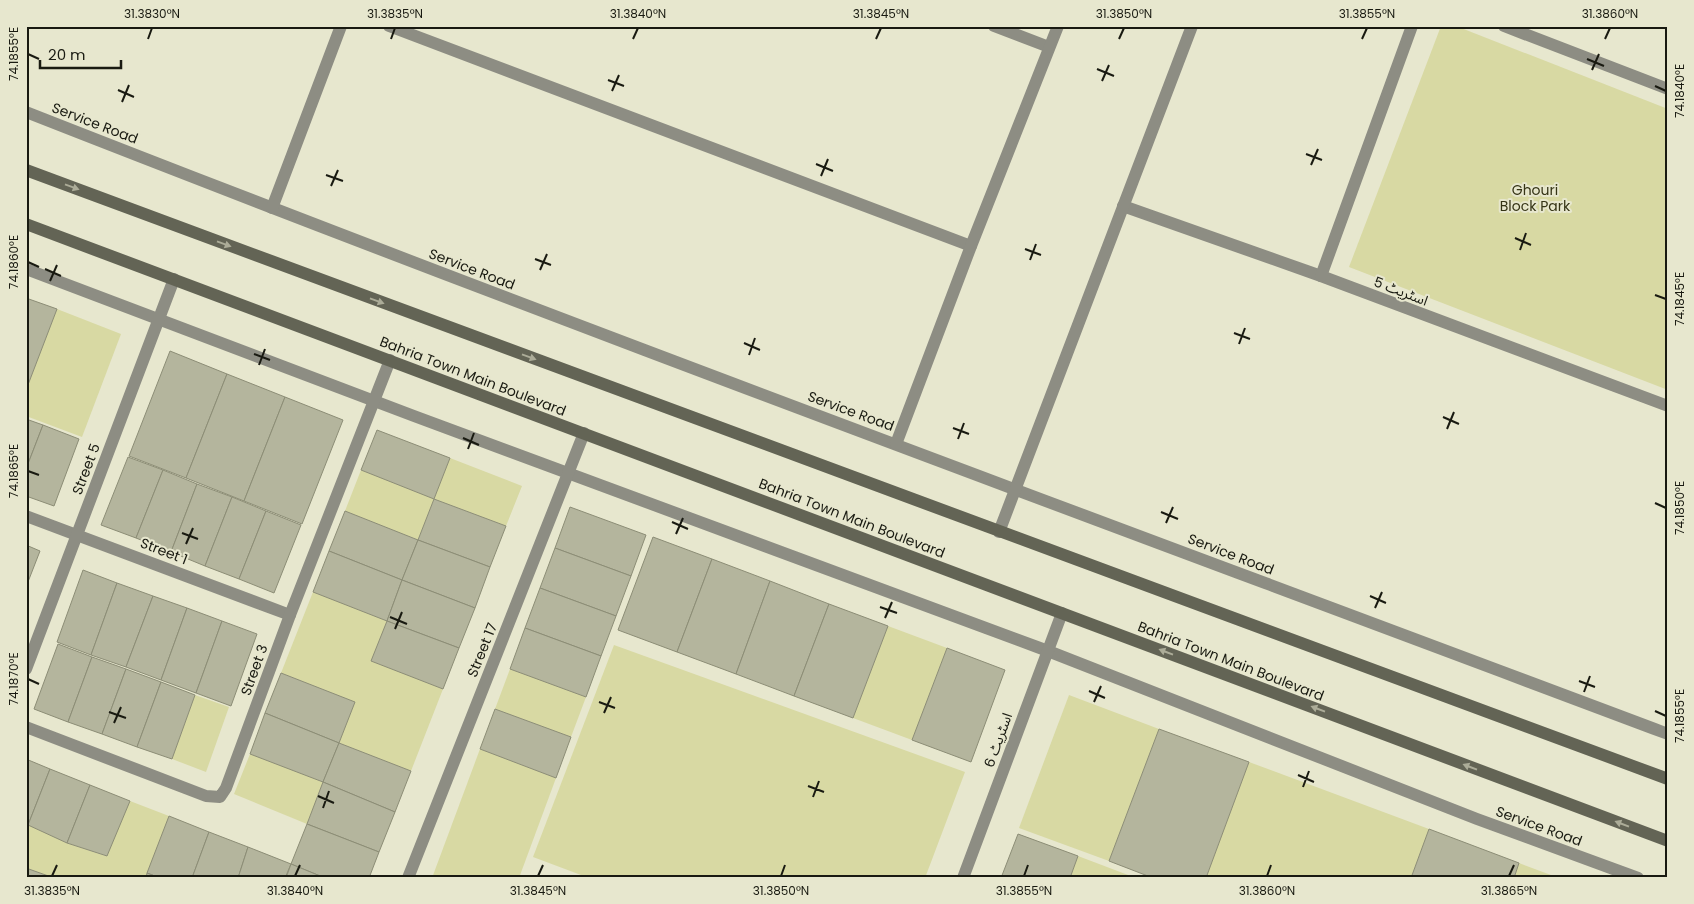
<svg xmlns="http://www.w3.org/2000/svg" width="1694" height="904" font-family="Poppins,'Noto Sans Arabic',sans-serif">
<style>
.green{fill:#d8d9a3}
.building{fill:#b4b59d;stroke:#8c8d76}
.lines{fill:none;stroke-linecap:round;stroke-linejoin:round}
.minor{stroke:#8d8d83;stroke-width:12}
.secondary{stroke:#636455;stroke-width:12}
.oneway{fill:#acac98}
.ticks{fill:none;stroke:#191a11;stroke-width:2}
.labels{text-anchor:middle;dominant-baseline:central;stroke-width:4;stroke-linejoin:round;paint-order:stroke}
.street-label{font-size:14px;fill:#191a11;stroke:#e7e7ce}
.park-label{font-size:14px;fill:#353415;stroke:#e7e7ce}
.neatline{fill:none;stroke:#191a11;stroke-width:2}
.ticks-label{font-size:12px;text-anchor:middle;fill:#191a11}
</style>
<rect width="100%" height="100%" fill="#e7e7ce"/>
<g class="green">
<path d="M1441 26H1456L1668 109V390L1349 267Z"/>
<path d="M57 309 121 334 82 437 26 416V390Z"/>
<path d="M450 458 522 486 506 526 434 499 418 540 345 511 361 470 434 499Z"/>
<path d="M313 592 387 621 371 661 443 689 411 771 339 743 355 702 281 673Z"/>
<path d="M888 626 947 648 912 740 853 718Z"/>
<path d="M614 645 965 772 925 878H589L533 857Z"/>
<path d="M510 669 586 697 571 737 495 709Z"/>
<path d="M195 695 229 707 206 772 172 759Z"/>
<path d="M1069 695 1159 729 1109 861 1019 828Z"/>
<path d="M480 749 556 778 519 878H432Z"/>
<path d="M250 754 323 782 307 824 234 794Z"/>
<path d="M1249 762 1429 829 1411 878H1206Z"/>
<path d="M130 801 169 816 146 878H54L26 868V824L67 843 106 856Z"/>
<path d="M1078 856 1136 878H1070Z"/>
<path d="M1519 863 1559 878H1514Z"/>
</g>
<g class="building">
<path d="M26 298 57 309 26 390Z"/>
<path d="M170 351 227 374 186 478 129 456Z"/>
<path d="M227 374 285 397 244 501 186 478Z"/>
<path d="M285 397 343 420 302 524 244 501Z"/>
<path d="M26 419 43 425 26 469Z"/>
<path d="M43 425 79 439 54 506 26 496V469Z"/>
<path d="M377 430 450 458 434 499 361 470Z"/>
<path d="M128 457 163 470 136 538 101 525Z"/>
<path d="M163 470 197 484 171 552 136 538Z"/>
<path d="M197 484 232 497 205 566 171 552Z"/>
<path d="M232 497 266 511 239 579 205 566Z"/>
<path d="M434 499 506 526 490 567 418 540Z"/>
<path d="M570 507 646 535 631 576 555 548Z"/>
<path d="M266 511 301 525 274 593 239 579Z"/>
<path d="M345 511 418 540 402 580 329 551Z"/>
<path d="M653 537 712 559 677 652 618 630Z"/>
<path d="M418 540 490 567 475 608 402 580Z"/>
<path d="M26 545 40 551 26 587Z"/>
<path d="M555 548 631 576 616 616 540 588Z"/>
<path d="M329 551 402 580 387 621 313 592Z"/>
<path d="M712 559 770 581 736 674 677 652Z"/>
<path d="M83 570 117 583 91 655 57 642Z"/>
<path d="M402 580 475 608 459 648 387 621Z"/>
<path d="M770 581 829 604 794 696 736 674Z"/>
<path d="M117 583 153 596 126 667 91 655Z"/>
<path d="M540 588 616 616 601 656 525 628Z"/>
<path d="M153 596 187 608 161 680 126 667Z"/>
<path d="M829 604 888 626 853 718 794 696Z"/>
<path d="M187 608 222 621 196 693 161 680Z"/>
<path d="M222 621 257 634 231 706 196 693Z"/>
<path d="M387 621 459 648 443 689 371 661Z"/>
<path d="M525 628 601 656 586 697 510 669Z"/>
<path d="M58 644 92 657 68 722 34 709Z"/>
<path d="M947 648 1005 670 971 762 912 740Z"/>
<path d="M92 657 126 669 102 734 68 722Z"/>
<path d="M126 669 161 682 137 747 102 734Z"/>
<path d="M281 673 355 702 339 743 265 713Z"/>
<path d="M161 682 195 695 172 759 137 747Z"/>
<path d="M495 709 571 737 556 778 480 749Z"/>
<path d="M265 713 339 743 323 782 250 754Z"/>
<path d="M1159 729 1249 762 1206 878H1153L1109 861Z"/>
<path d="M339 743 411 771 395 812 323 782Z"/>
<path d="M26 759 50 769 28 825 26 824Z"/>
<path d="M50 769 90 785 67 843 28 825Z"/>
<path d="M323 782 395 812 379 852 307 824Z"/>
<path d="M90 785 130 801 107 856 67 843Z"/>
<path d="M169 816 209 832 192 878H160L147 873Z"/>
<path d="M307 824 379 852 369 878H325L291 864Z"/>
<path d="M1429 829 1519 863 1514 878H1411Z"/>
<path d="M209 832 248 847 238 878H192Z"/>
<path d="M1018 834 1078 856 1070 878H1001Z"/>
<path d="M248 847 291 864 285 878H238Z"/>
<path d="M291 864 325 878H286Z"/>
<path d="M26 868 54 878H26Z"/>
<path d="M147 873 160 878H146Z"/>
</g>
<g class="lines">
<g class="minor">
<path d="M389 26 971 246"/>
<path d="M994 26 1049 47"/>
<path d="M1504 26 1668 89"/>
<path d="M26 112C571 326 1120 528 1668 734"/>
<path d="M1123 206 1321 276 1668 406"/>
<path d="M272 208 341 26"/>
<path d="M26 269 414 416 1048 651 1477 819 1638 878"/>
<path d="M1321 276 1412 26"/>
<path d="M896 444 971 246 1058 26"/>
<path d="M26 516 290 615"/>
<path d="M999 532 1192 26"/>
<path d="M26 669 174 279"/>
<path d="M26 727 206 796 220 797 226 788 290 615 390 360"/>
<path d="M408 878 584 433"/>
<path d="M963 878 1062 613"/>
</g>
<g class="secondary">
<path d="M26 170 1668 779"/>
<path d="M26 224 1668 841"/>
</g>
</g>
<defs><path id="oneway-solid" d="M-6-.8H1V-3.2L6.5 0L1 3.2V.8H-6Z" transform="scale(1.25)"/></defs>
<g class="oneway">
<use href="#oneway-solid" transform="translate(72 187) rotate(20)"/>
<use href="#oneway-solid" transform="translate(224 244) rotate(20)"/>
<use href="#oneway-solid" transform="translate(377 301) rotate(20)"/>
<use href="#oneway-solid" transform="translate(529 357) rotate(20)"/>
<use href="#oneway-solid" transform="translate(1166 652) rotate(-159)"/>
<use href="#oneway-solid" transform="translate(1318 709) rotate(-159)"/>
<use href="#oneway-solid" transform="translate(1470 767) rotate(-159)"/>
<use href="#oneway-solid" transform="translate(1622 824) rotate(-159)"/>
</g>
<path class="ticks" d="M148 39 152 28M391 39 395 28M633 39 638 28M876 39 881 28M1119 39 1124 28M1362 39 1367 28M1605 39 1610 28M28 54 39 59M1587 59 1604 66M1097 69 1114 76M1592 70 1599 54M608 80 624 86M1102 81 1109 65M1655 86 1666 91M118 90 134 97M612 91 619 75M122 102 129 85M1306 154 1322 160M816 164 833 171M1311 165 1318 149M326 175 343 181M821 176 828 159M331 186 338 170M1515 238 1531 245M1025 249 1041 255M1520 250 1526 233M535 259 551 265M1030 260 1036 244M28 262 39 267M45 269 61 276M540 270 547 254M50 281 57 265M1655 295 1666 299M1234 333 1250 339M744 343 760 350M1239 344 1245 328M254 354 270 360M749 355 755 338M259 365 265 349M1443 417 1459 424M953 428 969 434M1447 429 1454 412M463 438 479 445M958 439 964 423M468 449 474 433M28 471 39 475M1655 503 1666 508M1161 512 1178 519M672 522 688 529M1166 523 1173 507M182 533 198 539M676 534 683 518M186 544 193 528M1370 596 1386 603M880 607 897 613M1375 608 1382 592M390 617 407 624M885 618 892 602M395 629 402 612M28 679 39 684M1579 681 1595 687M1089 691 1105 698M1584 692 1590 676M599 702 615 708M1094 702 1101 686M1655 711 1666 716M109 712 126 718M604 713 611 697M114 723 121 707M1298 775 1314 782M808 786 824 792M1303 787 1309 771M318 796 334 803M813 797 819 781M323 808 329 791M52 876 57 865M295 876 300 865M538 876 543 865M781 876 785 865M1024 876 1028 865M1267 876 1271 865M1509 876 1514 865"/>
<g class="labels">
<g class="street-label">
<text transform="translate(95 123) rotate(21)">Service Road</text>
<text transform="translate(472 269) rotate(21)">Service Road</text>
<text transform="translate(1401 291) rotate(21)">اسٹریٹ 5</text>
<text transform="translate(473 376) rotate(21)">Bahria Town Main Boulevard</text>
<text transform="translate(851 411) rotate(20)">Service Road</text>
<text transform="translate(86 469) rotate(-69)">Street 5</text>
<text transform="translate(852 518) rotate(21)">Bahria Town Main Boulevard</text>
<text transform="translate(164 551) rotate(21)">Street 1</text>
<text transform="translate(1231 554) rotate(21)">Service Road</text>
<text transform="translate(482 650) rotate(-68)">Street 17</text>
<text transform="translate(1231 661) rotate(21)">Bahria Town Main Boulevard</text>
<text transform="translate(254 670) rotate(-70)">Street 3</text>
<text transform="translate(998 740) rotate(-70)">اسٹریٹ 6</text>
<text transform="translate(1539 826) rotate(20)">Service Road</text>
</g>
<g class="park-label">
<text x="1535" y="190">Ghouri<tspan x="1535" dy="16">Block Park</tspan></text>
</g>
</g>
<rect width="1694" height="904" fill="none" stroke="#e7e7ce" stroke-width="55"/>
<path d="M40 60v8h81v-8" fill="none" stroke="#191a11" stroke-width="2.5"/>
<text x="48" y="60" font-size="15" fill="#191a11" stroke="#e7e7ce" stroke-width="4" paint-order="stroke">20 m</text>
<rect x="28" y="28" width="1638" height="848" class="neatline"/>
<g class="ticks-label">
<text x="152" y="18">31.3830°N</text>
<text x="395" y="18">31.3835°N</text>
<text x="638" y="18">31.3840°N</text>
<text x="881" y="18">31.3845°N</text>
<text x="1124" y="18">31.3850°N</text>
<text x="1367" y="18">31.3855°N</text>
<text x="1610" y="18">31.3860°N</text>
<text transform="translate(14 54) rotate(-90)" y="4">74.1855°E</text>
<text transform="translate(1680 91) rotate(-90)" y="4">74.1840°E</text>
<text transform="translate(14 262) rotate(-90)" y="4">74.1860°E</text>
<text transform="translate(1680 299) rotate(-90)" y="4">74.1845°E</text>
<text transform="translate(14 471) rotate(-90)" y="4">74.1865°E</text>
<text transform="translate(1680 508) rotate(-90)" y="4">74.1850°E</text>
<text transform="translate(14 679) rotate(-90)" y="4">74.1870°E</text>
<text transform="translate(1680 716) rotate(-90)" y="4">74.1855°E</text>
<text x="52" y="895">31.3835°N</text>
<text x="295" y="895">31.3840°N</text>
<text x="538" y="895">31.3845°N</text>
<text x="781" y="895">31.3850°N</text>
<text x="1024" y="895">31.3855°N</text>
<text x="1267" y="895">31.3860°N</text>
<text x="1509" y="895">31.3865°N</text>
</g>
</svg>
